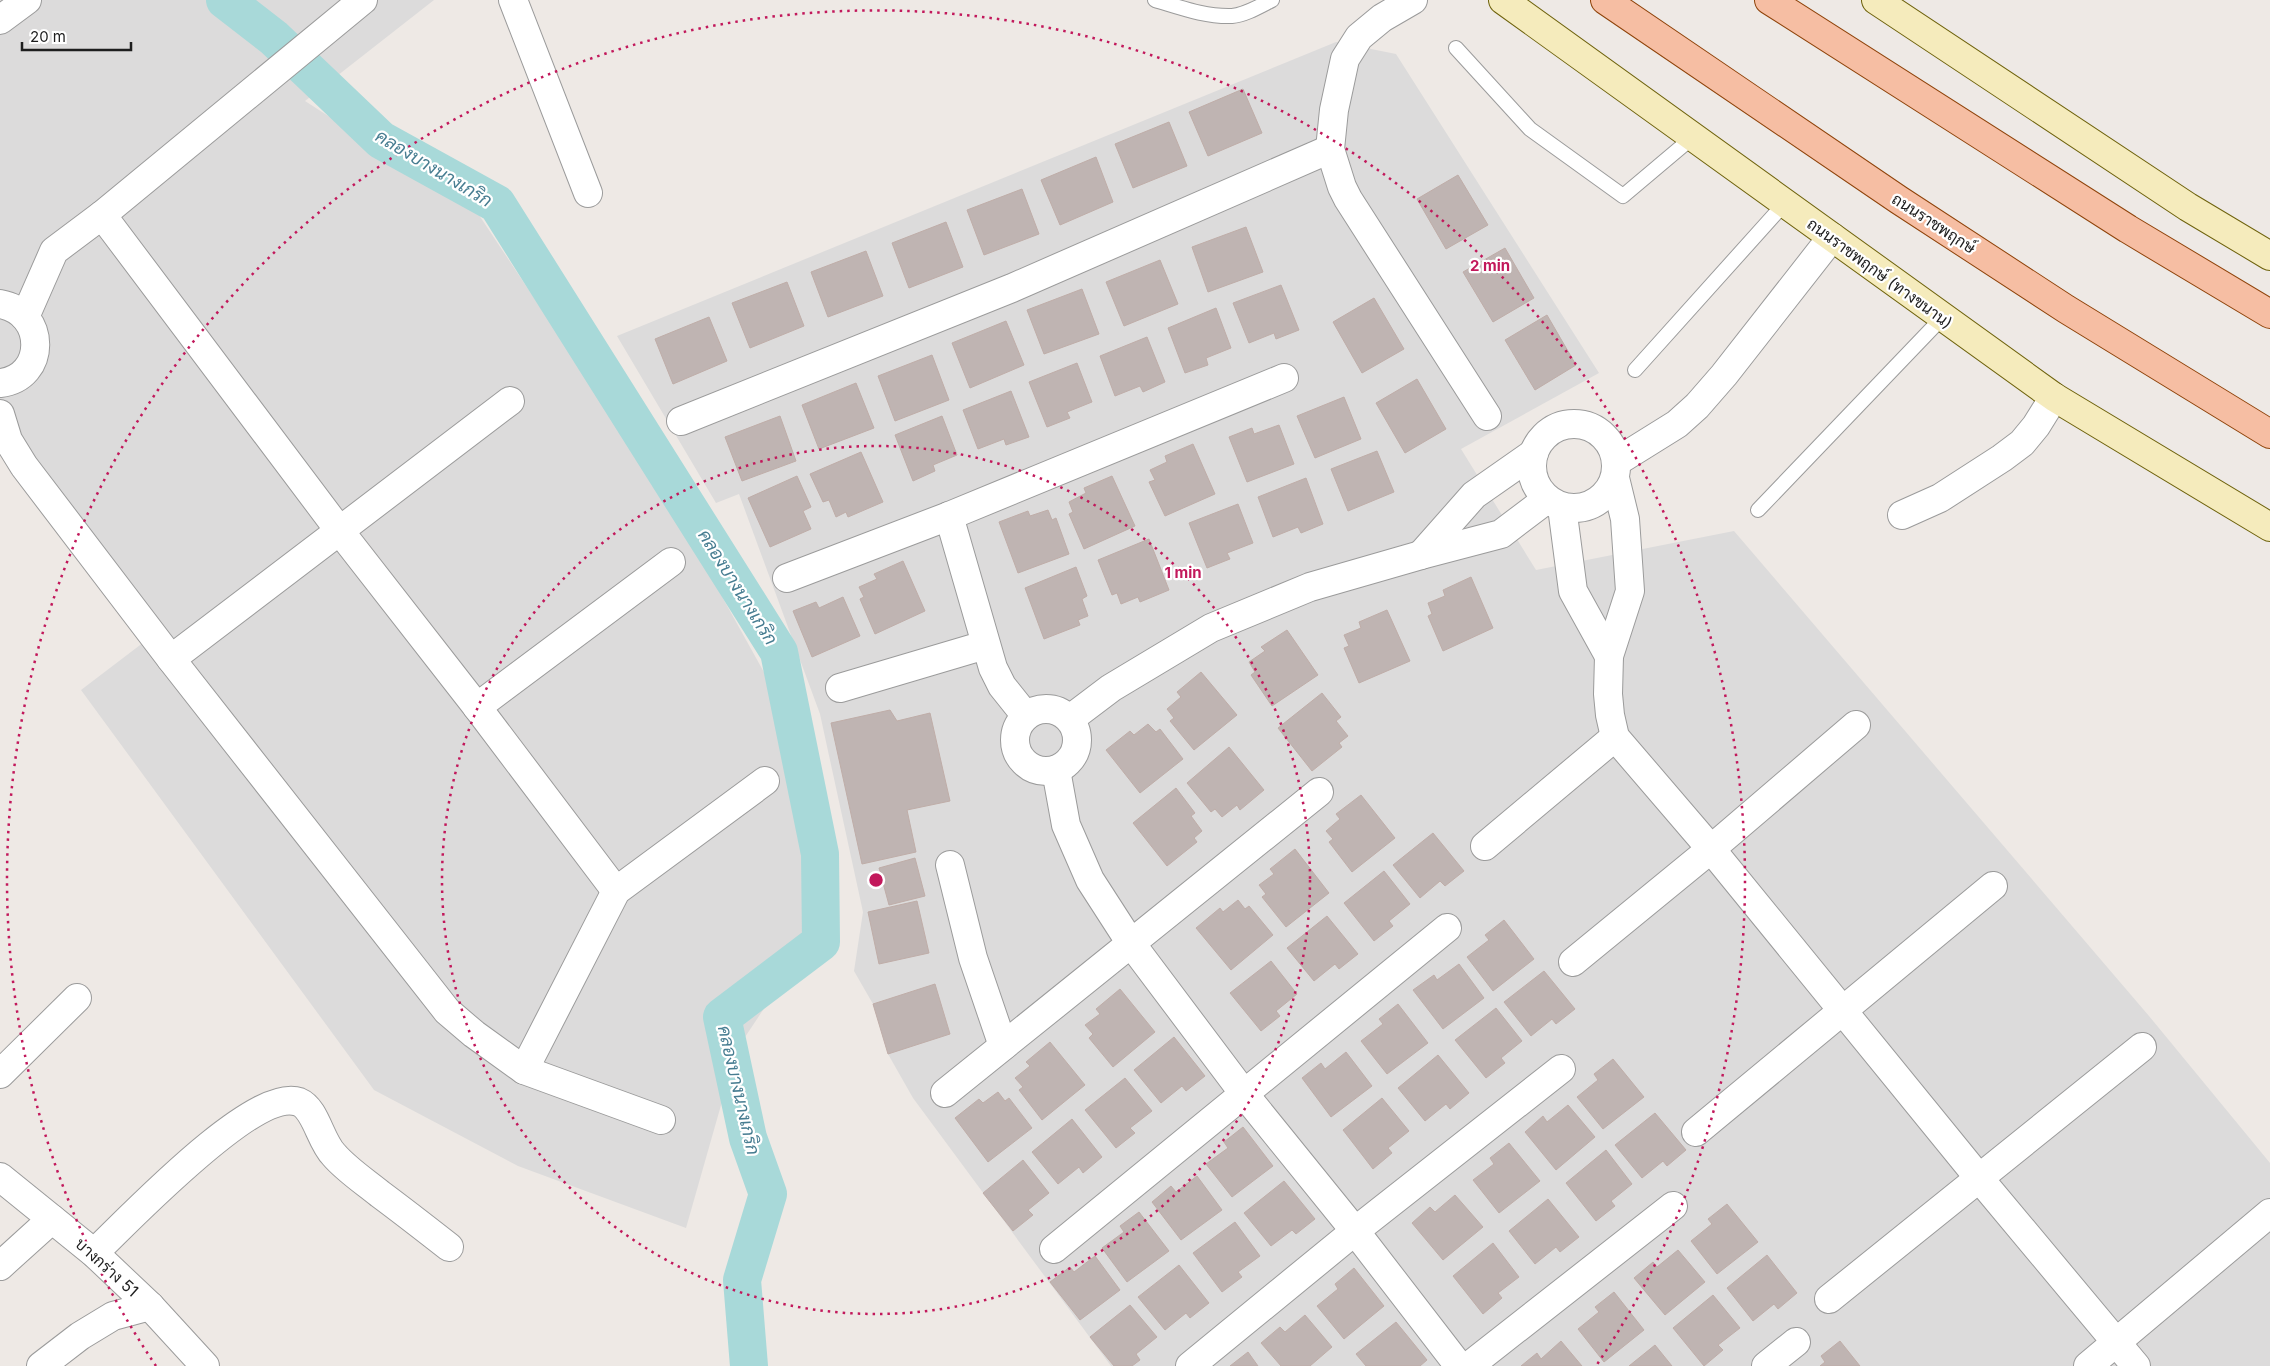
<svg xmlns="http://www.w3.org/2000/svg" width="2270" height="1366" font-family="Inter,Sarabun,sans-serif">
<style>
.residential{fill:#dcdbdb}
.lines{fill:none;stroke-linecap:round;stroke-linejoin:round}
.canal{stroke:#a8d9d9;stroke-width:38}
.building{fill:#bfb4b2;stroke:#bfada8}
.lane-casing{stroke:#9b9b9b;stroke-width:16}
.street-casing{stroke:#9b9b9b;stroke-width:30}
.secondary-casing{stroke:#6e620c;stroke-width:30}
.primary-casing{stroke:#8f430a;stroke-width:30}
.lane{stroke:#fff;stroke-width:14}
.street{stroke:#fff;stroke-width:28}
.secondary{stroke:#f5ebbc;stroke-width:28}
.primary{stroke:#f6bea3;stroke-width:28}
.ring{fill:none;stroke:#c2185b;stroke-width:2.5;stroke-dasharray:2.5 5}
.labels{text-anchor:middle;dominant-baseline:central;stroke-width:4.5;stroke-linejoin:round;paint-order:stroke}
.street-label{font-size:16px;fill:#1e1e1e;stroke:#fff}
.water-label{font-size:18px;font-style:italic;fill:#477d91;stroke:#fff}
.centre{fill:#c2185b;stroke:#fff;stroke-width:2.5}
.ring-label{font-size:15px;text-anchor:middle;font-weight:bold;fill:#c2185b;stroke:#fff;stroke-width:4.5;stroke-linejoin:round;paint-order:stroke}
</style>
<rect width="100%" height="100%" fill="#eee9e5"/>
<g class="residential">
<path d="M0 0H434L305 101 477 212 670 503 780 701 814 909 795 962 737 1049 686 1228 518 1166 374 1090 81 690 148 639 0 445Z"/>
<path d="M1336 42 1396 54 1599 373 1461 449 1536 570 1734 531 2149 1016 2270 1163V1366H1111L913 1098 888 1054 873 1004 854 971 863 912 820 714 739 494 716 503 617 336Z"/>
</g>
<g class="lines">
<path class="canal" d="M225 0 274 38 381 140 497 204 779 652 820 854 821 942 722 1017 748 1138 768 1194 742 1280 749 1366"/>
</g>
<g class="building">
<path d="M1243 89 1262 133 1208 156 1189 112Z"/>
<path d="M1169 122 1187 166 1133 188 1115 144Z"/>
<path d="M1096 157 1113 202 1060 225 1041 180Z"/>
<path d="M1458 175 1488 225 1446 249 1417 199Z"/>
<path d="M1022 189 1039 234 984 255 967 210Z"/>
<path d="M946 222 963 267 909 288 892 243Z"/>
<path d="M1246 227 1263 272 1208 292 1192 247Z"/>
<path d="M1505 248 1534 298 1493 322 1463 272Z"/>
<path d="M866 251 883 296 828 317 811 272Z"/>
<path d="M1160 260 1178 304 1124 326 1106 282Z"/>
<path d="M787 282 804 326 750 348 732 303Z"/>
<path d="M1281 285 1299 330 1276 339 1274 333 1249 343 1233 303Z"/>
<path d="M1082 289 1099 334 1044 354 1027 310Z"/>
<path d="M1374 298 1404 349 1362 373 1333 322Z"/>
<path d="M1216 308 1231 348 1206 358 1208 365 1185 373 1168 328Z"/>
<path d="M1547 315 1576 365 1535 390 1505 340Z"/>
<path d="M709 317 727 361 673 384 655 339Z"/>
<path d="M1006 321 1024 365 970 388 952 343Z"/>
<path d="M1147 337 1165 382 1143 392 1140 386 1115 396 1100 356Z"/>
<path d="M932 355 949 400 895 421 878 376Z"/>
<path d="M1077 363 1092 402 1067 412 1070 418 1047 427 1029 382Z"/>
<path d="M1417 379 1446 429 1405 453 1376 403Z"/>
<path d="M856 383 874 428 819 449 802 405Z"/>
<path d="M1011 391 1029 437 1006 445 1004 439 978 449 963 410Z"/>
<path d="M1344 397 1361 439 1315 458 1297 416Z"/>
<path d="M780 416 796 461 742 481 725 437Z"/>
<path d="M942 416 957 455 933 465 935 471 913 481 895 435Z"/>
<path d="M1279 425 1294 464 1247 482 1229 437 1252 428 1254 434Z"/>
<path d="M1193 444 1215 494 1165 516 1149 482 1155 480 1150 470 1167 462 1165 456Z"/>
<path d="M1377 451 1394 492 1348 511 1331 469Z"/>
<path d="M861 452 883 502 848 517 846 512 836 517 829 500 823 502 810 474Z"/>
<path d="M797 476 811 507 803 511 811 529 770 547 748 498Z"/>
<path d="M1112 476 1135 526 1084 549 1069 514 1073 512 1069 502 1086 493 1084 488Z"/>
<path d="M1306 478 1323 524 1301 533 1298 527 1273 537 1258 497Z"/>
<path d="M1238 504 1253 543 1227 553 1230 559 1207 568 1189 523Z"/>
<path d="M1048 510 1052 520 1056 518 1069 554 1018 573 999 522 1028 511 1030 516Z"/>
<path d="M1149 539 1169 590 1140 602 1138 597 1121 604 1117 593 1112 595 1098 560Z"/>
<path d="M903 561 925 611 875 634 860 599 864 597 859 587 877 579 874 574Z"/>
<path d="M1076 567 1087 596 1082 599 1088 616 1078 620 1080 625 1044 639 1025 588Z"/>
<path d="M1471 577 1493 628 1443 651 1428 616 1432 614 1428 603 1445 596 1443 590Z"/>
<path d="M843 597 860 636 812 657 793 611 816 602 819 608Z"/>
<path d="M1387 610 1410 661 1359 683 1344 648 1349 646 1344 635 1361 628 1359 622Z"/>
<path d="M1287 630 1318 675 1272 706 1251 675 1255 672 1249 662 1265 651 1261 647Z"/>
<path d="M1201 672 1237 715 1194 750 1170 721 1174 718 1167 709 1181 697 1177 692Z"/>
<path d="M1322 693 1341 717 1336 721 1348 736 1339 743 1342 747 1312 771 1278 728Z"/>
<path d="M890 710 897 721 930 713 950 801 907 810 916 852 862 864 831 723Z"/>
<path d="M1148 724 1156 732 1160 729 1183 759 1140 793 1106 750 1130 731 1134 735Z"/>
<path d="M1229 747 1264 790 1240 810 1237 805 1222 817 1215 809 1211 812 1187 783Z"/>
<path d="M1176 788 1195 813 1191 816 1202 831 1194 838 1197 842 1167 866 1133 823Z"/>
<path d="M1361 795 1395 838 1352 872 1329 842 1333 839 1326 831 1340 819 1336 814Z"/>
<path d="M1433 833 1464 871 1445 886 1440 881 1420 898 1393 865Z"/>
<path d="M1295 849 1329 893 1286 927 1262 897 1266 894 1259 885 1274 874 1270 869Z"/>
<path d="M915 858 925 896 889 905 879 868Z"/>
<path d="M1384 871 1410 904 1389 921 1393 926 1374 941 1344 903Z"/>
<path d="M1238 900 1245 909 1249 906 1273 935 1231 970 1196 928 1220 908 1223 912Z"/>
<path d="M917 901 929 953 879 964 868 912Z"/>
<path d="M1327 916 1358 954 1339 969 1335 964 1314 981 1287 948Z"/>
<path d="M1504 920 1534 959 1493 991 1467 957 1489 940 1485 935Z"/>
<path d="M1271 961 1297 994 1276 1011 1280 1016 1261 1031 1230 993Z"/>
<path d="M1459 964 1484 998 1443 1029 1413 990 1434 975 1437 980Z"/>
<path d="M1544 971 1575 1009 1556 1024 1552 1019 1531 1036 1504 1002Z"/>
<path d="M935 984 950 1034 888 1054 873 1004Z"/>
<path d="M1120 989 1155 1032 1113 1067 1089 1038 1093 1034 1085 1025 1100 1014 1096 1009Z"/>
<path d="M1398 1004 1428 1043 1387 1074 1361 1041 1383 1024 1379 1019Z"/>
<path d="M1496 1008 1522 1041 1501 1058 1505 1063 1486 1078 1455 1040Z"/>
<path d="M1174 1037 1205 1076 1186 1091 1182 1086 1161 1103 1134 1070Z"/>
<path d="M1050 1042 1085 1085 1042 1120 1019 1090 1023 1087 1015 1078 1030 1066 1026 1062Z"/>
<path d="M1346 1052 1372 1086 1331 1117 1302 1078 1321 1063 1325 1069Z"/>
<path d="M1438 1055 1469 1093 1450 1109 1446 1104 1425 1121 1398 1088Z"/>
<path d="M1613 1059 1644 1097 1603 1129 1577 1097 1598 1080 1594 1074Z"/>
<path d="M1125 1078 1152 1111 1130 1128 1135 1133 1116 1148 1085 1110Z"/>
<path d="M998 1092 1005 1101 1009 1098 1032 1128 988 1162 955 1118 979 1099 983 1103Z"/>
<path d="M1382 1098 1409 1131 1388 1148 1392 1153 1373 1169 1343 1130Z"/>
<path d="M1568 1105 1595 1137 1556 1170 1525 1132 1543 1116 1547 1122Z"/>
<path d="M1655 1113 1686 1150 1667 1166 1663 1161 1642 1178 1615 1145Z"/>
<path d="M1072 1119 1102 1157 1083 1173 1079 1167 1058 1184 1032 1152Z"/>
<path d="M1243 1127 1273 1166 1232 1197 1206 1164 1228 1148 1224 1142Z"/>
<path d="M1509 1143 1540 1181 1499 1213 1473 1180 1494 1164 1490 1158Z"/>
<path d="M1606 1150 1632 1184 1611 1201 1615 1206 1596 1221 1566 1183Z"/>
<path d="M1023 1160 1049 1193 1028 1210 1033 1215 1013 1231 983 1193Z"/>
<path d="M1197 1176 1222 1210 1181 1240 1152 1202 1171 1186 1176 1192Z"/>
<path d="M1284 1181 1315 1219 1296 1234 1292 1230 1271 1246 1244 1213Z"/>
<path d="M1455 1195 1483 1227 1443 1260 1412 1223 1430 1207 1435 1212Z"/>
<path d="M1548 1199 1579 1237 1560 1252 1556 1247 1535 1264 1509 1231Z"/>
<path d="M1727 1204 1758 1242 1717 1274 1691 1241 1712 1224 1708 1219Z"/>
<path d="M1139 1212 1169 1251 1127 1282 1102 1248 1124 1232 1120 1226Z"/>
<path d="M1235 1222 1260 1256 1238 1272 1242 1277 1222 1292 1193 1253Z"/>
<path d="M1493 1243 1519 1277 1498 1293 1502 1298 1483 1314 1453 1276Z"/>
<path d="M1678 1250 1705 1282 1665 1315 1634 1278 1653 1262 1657 1267Z"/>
<path d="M1767 1255 1797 1293 1778 1309 1774 1304 1753 1321 1727 1288Z"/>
<path d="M1095 1256 1120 1290 1080 1320 1050 1282 1070 1267 1074 1272Z"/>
<path d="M1179 1265 1209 1303 1190 1318 1186 1313 1165 1330 1138 1297Z"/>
<path d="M1354 1268 1384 1306 1344 1339 1317 1306 1338 1289 1335 1284Z"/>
<path d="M1614 1292 1644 1330 1604 1362 1578 1329 1599 1312 1595 1307Z"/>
<path d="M1713 1295 1740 1328 1718 1345 1723 1350 1704 1366 1673 1328Z"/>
<path d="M1130 1305 1157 1337 1136 1354 1140 1360 1132 1366H1114L1090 1337Z"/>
<path d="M1305 1315 1332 1347 1310 1366H1281L1261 1343 1280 1327 1285 1332Z"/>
<path d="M1396 1322 1427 1360 1420 1366H1366L1356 1354Z"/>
<path d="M1561 1341 1582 1366H1521L1537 1353 1541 1359Z"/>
<path d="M1840 1341 1860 1366H1820L1825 1362 1821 1356Z"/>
<path d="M1655 1345 1672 1366H1629Z"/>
<path d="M1248 1352 1258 1366H1230Z"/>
</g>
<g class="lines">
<defs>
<g id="lane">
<path d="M1155 0C1179 7 1205 17 1232 16 1245 15 1260 6 1272 0"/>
<path d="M1456 48 1530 129 1623 196 1693 137"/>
<path d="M1635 370 1785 203"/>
<path d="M1758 510 1942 318"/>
</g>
<g id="street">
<path d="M513 0 588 193"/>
<path d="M1413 0 1382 18 1359 37 1345 59 1334 110 1330 149 1342 187 1348 199 1487 416"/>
<path d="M0 20 27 0"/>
<path d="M102 215 339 530 477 707 616 891"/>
<path d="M0 304C47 312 47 378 0 383"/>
<path d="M25 317 54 251 102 215 363 0"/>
<path d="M0 414 8 440 24 466 171 659 447 1011 474 1034 524 1070 661 1120"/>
<path d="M681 421 1012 288 1330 149"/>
<circle cx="1574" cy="466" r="42"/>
<path d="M1616 462 1677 424 1697 406 1724 375 1832 237"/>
<path d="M1615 478 1625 519 1630 591 1609 656 1608 694 1610 715 1615 737 1711 849 1979 1178 2136 1366"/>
<path d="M1562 507 1573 591 1609 656"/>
<path d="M1902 515 1940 498 2002 458 2022 443 2036 426 2054 397"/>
<path d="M949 516 993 668 1002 686 1026 716"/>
<path d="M1421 555 1474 495 1534 453"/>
<path d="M787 578 949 516 1284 378"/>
<path d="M171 659 510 401"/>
<path d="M840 688 985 645"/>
<path d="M477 707 671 562"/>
<circle cx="1046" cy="740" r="31"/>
<path d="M1070 719 1111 688 1211 628 1310 587 1421 555 1501 534 1547 499"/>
<path d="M1056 770 1066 825 1090 880 1130 942 1245 1095 1355 1231 1459 1366"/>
<path d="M1485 846 1615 737"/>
<path d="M950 865 973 958 1003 1046"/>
<path d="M1573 962 1711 849 1856 725"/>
<path d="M524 1070 616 891 765 781"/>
<path d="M0 1074 77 998"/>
<path d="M945 1093 1319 792"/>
<path d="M1696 1132 1993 886"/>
<path d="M0 1177 94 1253 150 1306 205 1366"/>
<path d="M1054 1249 1447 928"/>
<path d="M94 1253C127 1222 254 1086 299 1102 316 1109 320 1141 334 1155 347 1170 364 1181 380 1194 403 1211 426 1229 449 1247"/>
<path d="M0 1266 52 1219"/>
<path d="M1829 1299 2142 1047"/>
<path d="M41 1366 80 1336 113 1316 150 1306"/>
<path d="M1190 1366 1355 1231 1561 1069"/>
<path d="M1469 1366 1673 1206"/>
<path d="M1766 1366 1796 1342"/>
<path d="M2088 1366 2270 1213"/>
</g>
<g id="secondary">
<path d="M1503 0 2054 397 2270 527"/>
<path d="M1876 0 2188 207 2270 256"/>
</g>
<g id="primary">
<path d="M1605 0 1899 200 2066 309 2270 434"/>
<path d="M1769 0 2128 229 2270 314"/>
</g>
</defs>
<use href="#lane" class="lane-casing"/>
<use href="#street" class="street-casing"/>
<use href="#secondary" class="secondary-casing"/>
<use href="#primary" class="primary-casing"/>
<use href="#lane" class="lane"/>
<use href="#street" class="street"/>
<use href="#secondary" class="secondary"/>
<use href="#primary" class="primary"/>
</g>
<g class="ring">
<circle cx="876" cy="880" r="434"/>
<path d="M156 1366A869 869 0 1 1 1596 1366"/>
</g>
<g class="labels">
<g class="street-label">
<text transform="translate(1934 223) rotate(33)">ถนนราชพฤกษ์</text>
<text transform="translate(1880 273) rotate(36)">ถนนราชพฤกษ์ (ทางขนาน)</text>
<text transform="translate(107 1267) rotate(42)">บางกร่าง 51</text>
</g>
<g class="water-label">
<text transform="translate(434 168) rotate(31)">คลองบางนางเกริก</text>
<text transform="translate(738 587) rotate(58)">คลองบางนางเกริก</text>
<text transform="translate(739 1090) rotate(77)">คลองบางนางเกริก</text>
</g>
</g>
<circle cx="876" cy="880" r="8" class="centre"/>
<g class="ring-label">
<text x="1490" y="271">2 min</text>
<text x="1183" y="578">1 min</text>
</g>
<path d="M22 42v8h109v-8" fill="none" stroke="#1e1e1e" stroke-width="2.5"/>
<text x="30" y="42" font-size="15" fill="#1e1e1e" stroke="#ffffff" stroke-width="4" paint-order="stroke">20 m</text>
</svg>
